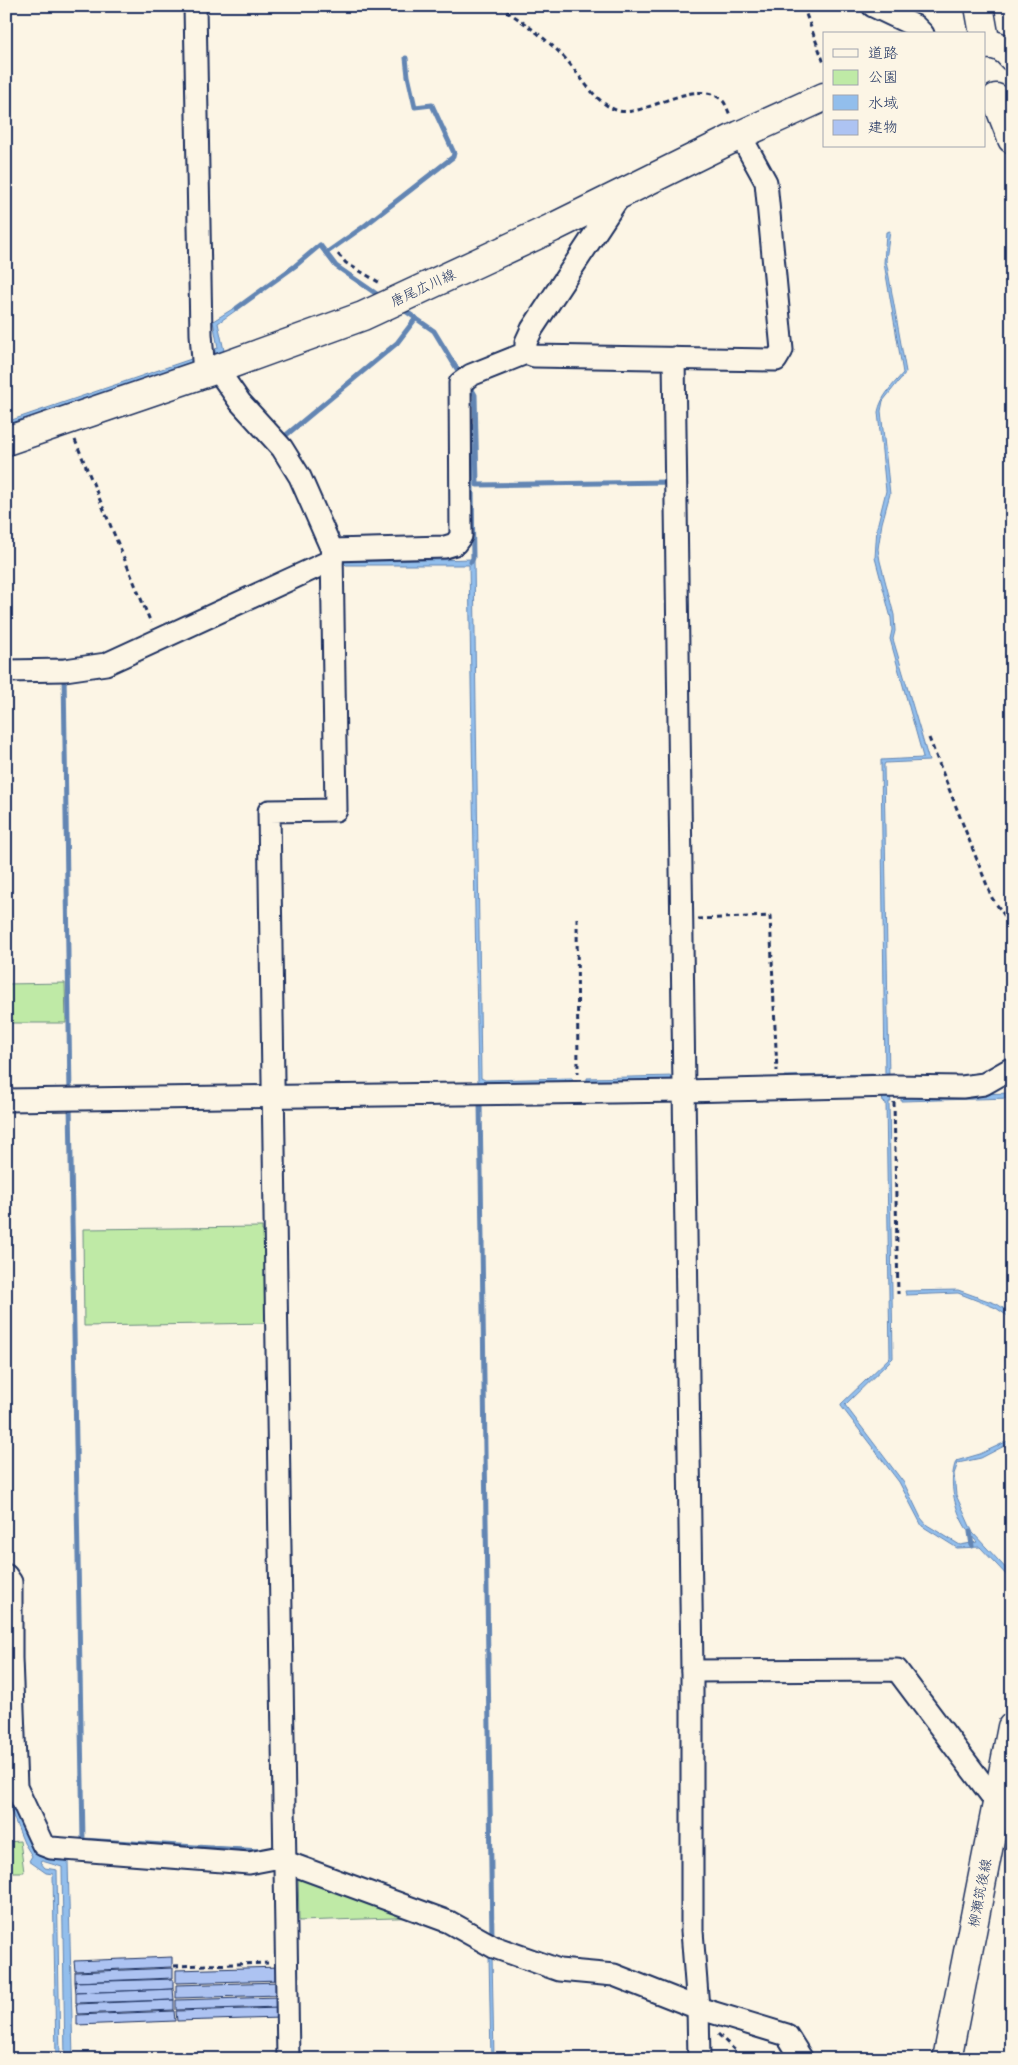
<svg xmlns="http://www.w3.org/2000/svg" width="1018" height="2065" font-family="'Comic Neue','Klee One',sans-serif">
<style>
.green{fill:#bfeaa6;stroke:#6d8c82}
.water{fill:#92beec;stroke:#6285b3}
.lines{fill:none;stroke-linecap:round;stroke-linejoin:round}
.stream{stroke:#6285b3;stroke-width:5}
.building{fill:#adc3f2;stroke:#1b2f5e}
.minor-casing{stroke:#1b2f5e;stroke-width:25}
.major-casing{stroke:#1b2f5e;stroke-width:31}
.path{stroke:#1b2f5e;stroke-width:3;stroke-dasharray:5 4;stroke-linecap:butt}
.minor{stroke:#fcf5e5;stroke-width:21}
.major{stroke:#fcf5e5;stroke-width:28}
.labels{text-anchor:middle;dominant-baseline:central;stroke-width:4;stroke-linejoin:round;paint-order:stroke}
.street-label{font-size:14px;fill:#1b2f5e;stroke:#fcf5e5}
</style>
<rect width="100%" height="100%" fill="#fcf5e5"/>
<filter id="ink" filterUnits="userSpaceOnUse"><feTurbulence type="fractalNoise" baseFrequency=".02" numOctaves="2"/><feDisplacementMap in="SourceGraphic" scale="10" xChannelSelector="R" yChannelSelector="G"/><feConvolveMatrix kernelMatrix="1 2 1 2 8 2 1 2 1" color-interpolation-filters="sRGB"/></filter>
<g filter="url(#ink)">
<g class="green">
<path d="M65 983 66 1023H6V984Z"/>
<path d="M262 1227V1231L270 1233 271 1323 84 1326 83 1229Z"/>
<path d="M20 1841 24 1872H6V1842Z"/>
<path d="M298 1871 426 1917 299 1921Z"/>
</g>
<g class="water">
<path d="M890 231 886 260 906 372 883 401 881 411 890 494 882 523 878 549 880 561 894 615 895 631 893 639 929 761 885 763 884 765 889 1079H784V1076L885 1074 881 760 923 758V757L890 639 892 630 891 618 875 558 877 527 886 491 878 412C881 396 893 385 903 373L884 263 886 232Z"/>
<path d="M239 305 242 306 218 323 225 355 220 356 219 353H215V349L218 348 213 321Z"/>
<path d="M194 358 195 361 6 426V422Z"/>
<path d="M474 559 481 1078 485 1080 572 1078 573 1082 478 1083 469 565H346L343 562Z"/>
<path d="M675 1076V1081L587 1082V1078Z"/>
<path d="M1012 1093V1098L901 1101V1096Z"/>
<path d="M890 1096 891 1102H889L893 1358 845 1405 904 1483 921 1518 927 1525 960 1545 977 1542C958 1523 946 1487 956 1461L980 1454 1012 1439V1442L981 1458 958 1463 954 1474 956 1495 973 1533 1012 1575V1581L980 1547 957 1548 922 1526 899 1482 841 1406V1404L890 1357 886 1103 883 1102 882 1097Z"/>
<path d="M958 1290 997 1304 1012 1314V1319L996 1308 958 1293 906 1295 905 1291Z"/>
<path d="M6 1765 64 1860 68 1861 73 2059H65L62 1867 42 1861 40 1862 45 1868 57 1870 60 2059H56L53 1874 46 1873 29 1861 32 1856 24 1843 6 1799Z"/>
<path d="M489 1955H492L494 2059H491Z"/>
</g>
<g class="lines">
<g class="stream">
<path d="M326 253 363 227 453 157 454 153 432 105 415 107 408 76 406 58"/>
<path d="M237 308 295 266 320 245 336 266 381 297"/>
<path d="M401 308 434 331 460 374"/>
<path d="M471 388 475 395 477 485 669 482V484"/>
<path d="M471 425 473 558 471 562"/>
<path d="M285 436 397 343 416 318"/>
<path d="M64 674 70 1095"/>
<path d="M480 1102 492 1939"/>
<path d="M70 1104 83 1840 260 1851"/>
<path d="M970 1532 972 1546"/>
</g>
</g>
<g class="building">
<path d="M172 1957V1967L75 1971 74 1961Z"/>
<path d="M280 1967 281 1980 176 1983V1970Z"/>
<path d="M173 1968V1978L75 1982V1972Z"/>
<path d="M173 1979V1989L76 1993 75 1982Z"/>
<path d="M280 1982V1995L176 1998V1985Z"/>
<path d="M173 1989 174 2000 76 2003V1993Z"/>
<path d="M280 1997V2007L176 2010V2000Z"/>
<path d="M174 2000V2010L77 2014 76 2004Z"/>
<path d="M281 2008V2018L177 2021 176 2011Z"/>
<path d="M174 2011 175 2021 77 2025V2015Z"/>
</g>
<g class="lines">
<defs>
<g id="minor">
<path d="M195 6 201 334 204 373"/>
<path d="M873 6 915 26 923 34"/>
<path d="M621 194 532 329 526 342V353L534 356 776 360 782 350 766 182 740 135"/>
<path d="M674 358 692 1671V1931L698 2008 699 2059"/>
<path d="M217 369 240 402 282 448 300 477 332 550 336 810 269 811C273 1227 283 1643 288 2059"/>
<path d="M332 550 445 547 455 544 461 536 460 383 471 375 526 353"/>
<path d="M6 671 65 670 106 664 332 560"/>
<path d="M6 1100 683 1091 894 1086 962 1087 984 1084 1012 1068"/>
<path d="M6 1575 11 1582V1658L16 1787 43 1845 51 1848 249 1863 275 1858 449 1922 494 1947 559 1970 614 1975 698 2008 787 2035 802 2059"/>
<path d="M692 1671 897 1670 997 1803H1012"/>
</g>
<g id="major">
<path d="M979 6 984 34"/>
<path d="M984 45C996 44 1004 47 1012 57"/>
<path d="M996 98 1012 139"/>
<path d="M6 441 217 369 363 316 552 228 740 135 824 97"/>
<path d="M947 2059 1012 1727"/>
</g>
</defs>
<use href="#minor" class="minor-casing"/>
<use href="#major" class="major-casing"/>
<g class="path">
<path d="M499 6C522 21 543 36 562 55 580 73 594 104 619 111 647 117 695 76 722 100 726 103 728 112 731 117"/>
<path d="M803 6 824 63"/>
<path d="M338 254 346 263 382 284"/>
<path d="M75 440 151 623"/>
<path d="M929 738 992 898 1012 926"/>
<path d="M577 918 578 1074"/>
<path d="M698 919 770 916 777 1071"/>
<path d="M894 1102 898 1294"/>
<path d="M174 1966 268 1963"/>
<path d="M718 2034 744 2059"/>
</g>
<use href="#minor" class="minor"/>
<use href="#major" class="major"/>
</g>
</g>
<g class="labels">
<g class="street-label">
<text transform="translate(423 288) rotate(-25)">唐尾広川線</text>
<text transform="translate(980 1893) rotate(-79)">柳瀬筑後線</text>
</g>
</g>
<rect width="1018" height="2065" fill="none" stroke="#fcf5e5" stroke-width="25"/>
<rect x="12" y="12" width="993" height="2040" fill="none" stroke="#1b2f5e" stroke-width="2" filter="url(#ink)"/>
<rect x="823" y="32" width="162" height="115" fill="#fcf5e5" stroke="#a2a6af"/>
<rect x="833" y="49" width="25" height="8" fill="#fcf5e5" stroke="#a2a6af"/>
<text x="868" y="58" font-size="15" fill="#1b2f5e">道路</text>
<rect x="833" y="70" width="25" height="15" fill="#bfeaa6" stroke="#a2a6af"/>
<text x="868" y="82" font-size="15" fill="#1b2f5e">公園</text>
<rect x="833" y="95" width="25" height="15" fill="#92beec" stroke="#a2a6af"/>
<text x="868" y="108" font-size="15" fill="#1b2f5e">水域</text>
<rect x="833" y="120" width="25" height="15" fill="#adc3f2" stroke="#a2a6af"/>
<text x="868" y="132" font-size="15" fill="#1b2f5e">建物</text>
</svg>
